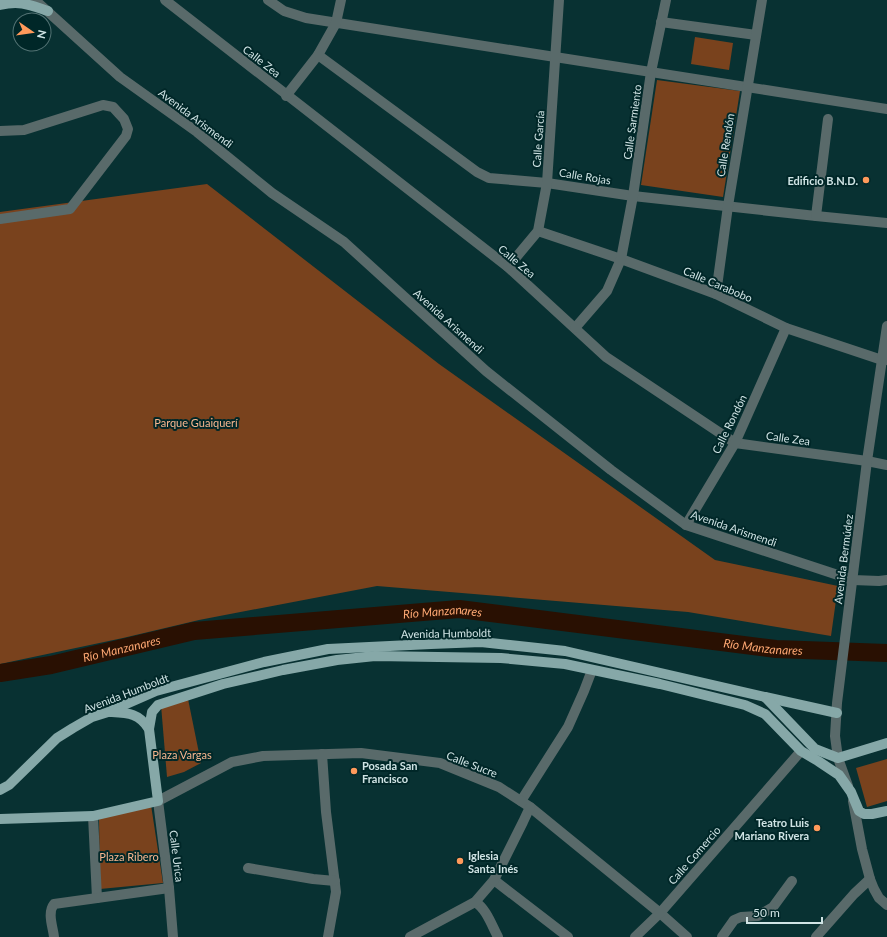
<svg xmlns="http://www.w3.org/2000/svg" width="887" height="937" font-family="Lato,sans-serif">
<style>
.green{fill:#79421d}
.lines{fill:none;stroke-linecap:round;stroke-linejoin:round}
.river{stroke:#291002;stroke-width:18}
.minor{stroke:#596a6a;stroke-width:10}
.major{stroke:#86a8a8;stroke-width:10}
.poi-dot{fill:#ff9a5b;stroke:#002728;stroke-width:1.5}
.labels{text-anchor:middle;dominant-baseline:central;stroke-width:4;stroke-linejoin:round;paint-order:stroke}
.street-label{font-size:11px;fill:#d0e4e5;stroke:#002728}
.poi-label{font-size:11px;font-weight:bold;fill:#d0e4e5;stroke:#002728;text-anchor:end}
.park-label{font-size:11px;fill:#f7b68f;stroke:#002728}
.water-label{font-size:12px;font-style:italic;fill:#fea873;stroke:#002728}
</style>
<rect width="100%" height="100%" fill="#083132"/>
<g class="green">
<path d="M695 37 733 43 729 70 691 64Z"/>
<path d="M657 80 740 91 723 197 641 185Z"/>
<path d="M207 184 439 364 715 560 838 586 831 636 688 612 377 586 199 620 123 638 0 664V212Z"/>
<path d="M188 699 201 763 184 772 167 777 161 705Z"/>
<path d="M887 759V801L867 807 856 768Z"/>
<path d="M151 805 163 883 100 889 99 817Z"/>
</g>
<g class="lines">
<path class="river" id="s1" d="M0 673 51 665 194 631 459 609 776 649 887 653"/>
<g class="minor">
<path d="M35 0 120 77 197 132 272 193 344 242 486 371 611 470 686 525 853 580 879 581 887 580"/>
<path d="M165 0 508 267 606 357 735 443 867 461 887 465"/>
<path d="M268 0 284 11 306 18 887 109"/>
<path d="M661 22 756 35"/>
<path d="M318 55 477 172 489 178 547 183 633 196 816 216 887 223"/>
<path d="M286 96 318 55 336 23 341 0"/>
<path d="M0 131 24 130 103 105 113 107 124 119 128 129 126 136 70 209 0 219"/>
<path d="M816 216 828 119"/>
<path d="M538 231 621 259 716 294 786 328 882 360H887"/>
<path d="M508 267 538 231 547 183 559 0"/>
<path d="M716 294 728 206 762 0"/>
<path d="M575 328 607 291 621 259 633 196 651 72 666 0"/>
<path d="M686 525 735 443 786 328"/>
<path d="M322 754 326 812 336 892 328 937"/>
<path d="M848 786 838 758 835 736 837 703 867 461 887 326"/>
<path d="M521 801 568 727 584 691 592 670"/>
<path d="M853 801 862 849 870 879 874 889 879 898 887 905"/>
<path d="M93 816 97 898"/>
<path d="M248 868 313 879 335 881"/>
<path d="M494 880 568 937"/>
<path d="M475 902C486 908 492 926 498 937"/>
<path d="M54 937C53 927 47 913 54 904L169 888"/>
<path d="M173 937 169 888 158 801 232 762 263 756 361 753 440 763 499 787 530 807 660 913 687 937"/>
<path d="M410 937 475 902 494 880 523 822 530 807"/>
<path d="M635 937 660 913 801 751"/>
<path d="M722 937 734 920 741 917 758 916 773 907 792 881"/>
<path d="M816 937 854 894 870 879"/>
</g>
<g class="major">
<path d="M0 5C20 0 30 5 48 11"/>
<path d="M765 697 837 713"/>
<path d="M149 729 152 712 158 705 223 684 283 670 337 660 375 656 501 658 565 664 660 684 745 705 765 714 801 751 818 761 839 775 851 792 859 811 864 814H872L887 811"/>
<path d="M0 790 9 785 57 738 73 728 92 717 108 712 156 691 264 662 328 649 431 644 481 642 565 651 765 697 815 749 838 758 887 743"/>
<path d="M0 819 93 816 158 801 149 729C139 713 128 713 110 712"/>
</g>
</g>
<g class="poi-dot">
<circle cx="866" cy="180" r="4"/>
<circle cx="354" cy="771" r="4"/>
<circle cx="817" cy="828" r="4"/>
<circle cx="460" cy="861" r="4"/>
</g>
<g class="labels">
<g class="street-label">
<text transform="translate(262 61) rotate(38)">Calle Zea</text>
<text transform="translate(196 118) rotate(37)">Avenida Arismendi</text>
<text transform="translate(632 122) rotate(-82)">Calle Sarmiento</text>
<text transform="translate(538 139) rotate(-86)">Calle García</text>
<text transform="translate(725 145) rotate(-81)">Calle Rendón</text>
<text transform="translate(585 176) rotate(9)">Calle Rojas</text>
<text transform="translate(517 261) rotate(40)">Calle Zea</text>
<text transform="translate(718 284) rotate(23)">Calle Carabobo</text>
<text transform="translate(449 321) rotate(42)">Avenida Arismendi</text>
<text transform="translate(729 424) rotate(-64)">Calle Rondón</text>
<text transform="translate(788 438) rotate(8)">Calle Zea</text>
<text transform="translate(734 528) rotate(19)">Avenida Arismendi</text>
<text transform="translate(843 559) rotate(-83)">Avenida Bermúdez</text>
<text transform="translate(446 633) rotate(-1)">Avenida Humboldt</text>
<text transform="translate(126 693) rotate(-21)">Avenida Humboldt</text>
<text transform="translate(472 764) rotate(21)">Calle Sucre</text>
<text transform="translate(694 855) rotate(-49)">Calle Comercio</text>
<text transform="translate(177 856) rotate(83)">Calle Urica</text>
</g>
<g class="poi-label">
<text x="858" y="180">Edificio B.N.D.</text>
<text x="362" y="765" text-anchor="start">Posada San<tspan x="362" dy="13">Francisco</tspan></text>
<text x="809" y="822">Teatro Luis<tspan x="809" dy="13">Mariano Rivera</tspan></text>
<text x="468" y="855" text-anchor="start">Iglesia<tspan x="468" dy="13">Santa Inés</tspan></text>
</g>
<g class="park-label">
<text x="196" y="422">Parque Guaiquerí</text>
<text x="182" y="754">Plaza Vargas</text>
<text x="129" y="856">Plaza Ribero</text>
</g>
<g class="water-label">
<text stroke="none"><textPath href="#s1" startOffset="448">Río Manzanares</textPath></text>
<text stroke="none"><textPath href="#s1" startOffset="771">Río Manzanares</textPath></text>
<text stroke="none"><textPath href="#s1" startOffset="124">Río Manzanares</textPath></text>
</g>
</g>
<g transform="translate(32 32) rotate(103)"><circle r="19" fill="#002728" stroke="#537374"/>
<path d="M0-3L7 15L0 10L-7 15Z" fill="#ff9a5b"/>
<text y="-6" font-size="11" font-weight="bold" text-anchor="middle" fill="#d0e4e5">N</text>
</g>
<path d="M747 917v6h75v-6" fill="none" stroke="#d0e4e5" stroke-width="2"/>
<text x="753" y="917" font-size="12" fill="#d0e4e5" stroke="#002728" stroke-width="3" paint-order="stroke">50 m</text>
</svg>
